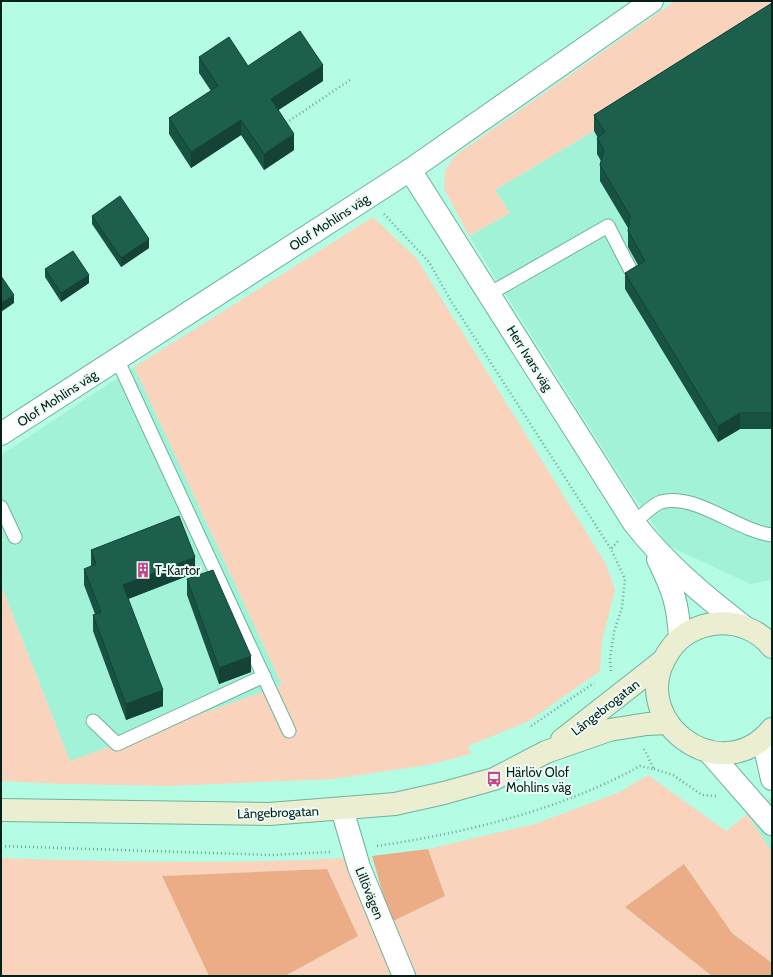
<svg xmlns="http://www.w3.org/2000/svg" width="773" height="977" font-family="Cabin,sans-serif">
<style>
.built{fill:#a2f2d8}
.green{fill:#fad3bd}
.forest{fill:#ecac86}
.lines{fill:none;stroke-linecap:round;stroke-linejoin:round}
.lane-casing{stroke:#6eb29c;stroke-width:15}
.street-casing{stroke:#6eb29c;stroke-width:24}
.secondary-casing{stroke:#6eb29c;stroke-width:24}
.path{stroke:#6da393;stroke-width:2.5;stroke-dasharray:1 3;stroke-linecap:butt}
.lane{stroke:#fff;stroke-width:13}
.street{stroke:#fff;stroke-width:22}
.secondary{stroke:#eceed2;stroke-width:22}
.wall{fill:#185242}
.shaded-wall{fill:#144236}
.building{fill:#1c5f4d;stroke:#144236}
.labels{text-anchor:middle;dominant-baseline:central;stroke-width:4;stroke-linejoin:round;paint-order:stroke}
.street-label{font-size:13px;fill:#042119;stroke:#eefcf7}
.poi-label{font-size:13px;fill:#042119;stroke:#eefcf7;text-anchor:start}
</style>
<rect width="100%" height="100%" fill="#b5fce5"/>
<g class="built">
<path d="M772 19V580L750 584 669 546 627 487 469 236 510 213 495 190 594 131Z"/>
<path d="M134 367 282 685 70 761 1 585V542L4 541 1 535V455Z"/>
<path d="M772 797V852L747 814Z"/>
</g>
<g class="green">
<path d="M675 1H772V19L594 131 495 190 510 213 469 236 444 189 445 170 456 155Z"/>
<path d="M373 217 417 259 606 564 615 590 602 641 600 671 529 721 468 746 471 754 428 765 332 779 169 786 65 784 1 781V585L70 761 282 685 134 367Z"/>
<path d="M648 775 726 831 747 814 772 852V963L732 933 684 864 625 907 712 976H415L391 922 445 896 428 849 535 824 620 792Z"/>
<path d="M1 858C117 862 232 864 348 858L394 976H285L358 936 327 869 162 876 209 976H1Z"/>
</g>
<g class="forest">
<path d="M428 849 445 896 391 922 372 856Z"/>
<path d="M684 864 732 933 772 963V976H712L625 907Z"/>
<path d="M327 869 358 936 285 976H209L162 876Z"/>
</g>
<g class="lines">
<defs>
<g id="lane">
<path d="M489 294 608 226 630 269"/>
<path d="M117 359 289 731"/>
<path d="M1 507 15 537"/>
<path d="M634 523C641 517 652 505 661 502 695 492 737 531 772 535"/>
<path d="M93 721 117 744 264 676"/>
</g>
<g id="street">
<path d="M410 170 634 523C665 563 703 595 743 626"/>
<path d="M1 434 410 170 652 1"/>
<path d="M658 559C673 590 678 603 680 638"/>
<path d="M763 739 772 779"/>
<path d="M709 752 772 824"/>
<path d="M342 809 359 867 404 976"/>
</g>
<g id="secondary">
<path d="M772 647C758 629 735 621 713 624 696 626 679 636 670 650 622 717 719 793 772 729"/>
<path d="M562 740 664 660"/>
<path d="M1 810 269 814 395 804 444 793 494 779 546 752 609 730 647 724 668 723"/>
</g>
</defs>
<use href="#lane" class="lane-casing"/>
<use href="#street" class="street-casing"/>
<use href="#secondary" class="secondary-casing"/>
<g class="path">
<path d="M286 123 350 80"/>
<path d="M384 214 429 262 451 301 611 549"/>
<path d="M611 671 610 658 614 632 622 607 625 579 611 549 619 540"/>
<path d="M531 726 594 683"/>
<path d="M654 769 673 775 702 795 716 796"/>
<path d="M1 846 272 855 330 852"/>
<path d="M377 846C465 833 561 810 640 766L654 769 643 747"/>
</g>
<use href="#lane" class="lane"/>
<use href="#street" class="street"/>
<use href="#secondary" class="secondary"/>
</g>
<g class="wall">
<path d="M772 3V429H740L718 442 625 289V273L638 265 628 247V228L600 181V165L601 161 597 154V138H598L594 131V115Z"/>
<path d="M199 57 248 66 323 81 278 110 294 150 264 170 241 135 191 168 169 134V118L211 91 199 73Z"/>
<path d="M92 216 149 248 121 267 92 224Z"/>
<path d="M45 269 89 283 61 302 45 277Z"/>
<path d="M91 550 195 573 128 599 163 706 126 720 93 631V615L95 614 84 585V569L91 567Z"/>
<path d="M187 579 251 672 219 684 187 595Z"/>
</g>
<g class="shaded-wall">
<path d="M323 65V81L271 115V99Z"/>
<path d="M241 120V135L191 168V152Z"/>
<path d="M294 134V150L264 170V154Z"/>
<path d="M149 239V248L121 267V258Z"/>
<path d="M89 275V283L61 302V293Z"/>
<path d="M14 295V303L1 312V303Z"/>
<path d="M740 413V429L718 442V426Z"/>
<path d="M195 557V573L123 601V585Z"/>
<path d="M251 656V672L219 684V668Z"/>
<path d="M163 690V706L126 720V704Z"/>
</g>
<g class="building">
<path d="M772 3V413H740L718 426 625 273 645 261 628 231 630 216 600 165 604 150 597 138 605 132 594 115Z"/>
<path d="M300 31 323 65 271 99 294 134 264 154 241 120 191 152 169 118 218 86 199 57 229 37 248 66Z"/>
<path d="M120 196 149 239 121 258 92 216Z"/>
<path d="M73 251 89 275 61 293 45 269Z"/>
<path d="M1 276 14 295 1 303Z"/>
<path d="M179 516 195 557 123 585 163 690 126 704 93 615 101 612 84 569 96 564 91 550Z"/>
<path d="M213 570 251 656 219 668 187 579Z"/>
</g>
<defs>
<symbol id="building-bare" viewBox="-9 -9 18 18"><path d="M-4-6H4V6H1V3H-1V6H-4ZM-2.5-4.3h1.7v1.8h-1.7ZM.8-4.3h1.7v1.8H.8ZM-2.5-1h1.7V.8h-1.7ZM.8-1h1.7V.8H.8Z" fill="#ca468b" stroke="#eefcf7" stroke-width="2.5" paint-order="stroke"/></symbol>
<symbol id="bus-bare" viewBox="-9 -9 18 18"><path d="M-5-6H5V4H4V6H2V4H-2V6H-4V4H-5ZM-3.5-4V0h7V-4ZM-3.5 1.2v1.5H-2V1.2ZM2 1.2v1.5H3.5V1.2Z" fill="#ca468b" stroke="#eefcf7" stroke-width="2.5" paint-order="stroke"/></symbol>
</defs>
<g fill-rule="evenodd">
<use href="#building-bare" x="132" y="559" width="22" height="22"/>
<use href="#bus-bare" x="483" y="768" width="22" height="22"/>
</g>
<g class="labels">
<g class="street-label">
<text transform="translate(329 222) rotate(-33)">Olof Mohlins väg</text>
<text transform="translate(530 358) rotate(58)">Herr Ivars väg</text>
<text transform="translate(57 398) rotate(-33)">Olof Mohlins väg</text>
<text transform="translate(605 707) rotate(-38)">Långebrogatan</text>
<text transform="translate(278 812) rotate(-2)">Långebrogatan</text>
<text transform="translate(370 893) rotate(68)">Lillövägen</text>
</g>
<g class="poi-label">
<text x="155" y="570">T-Kartor</text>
<text x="506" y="772">Härlöv Olof<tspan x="506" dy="15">Mohlins väg</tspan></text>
</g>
</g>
<rect width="773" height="977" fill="none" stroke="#042119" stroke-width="4"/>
</svg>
